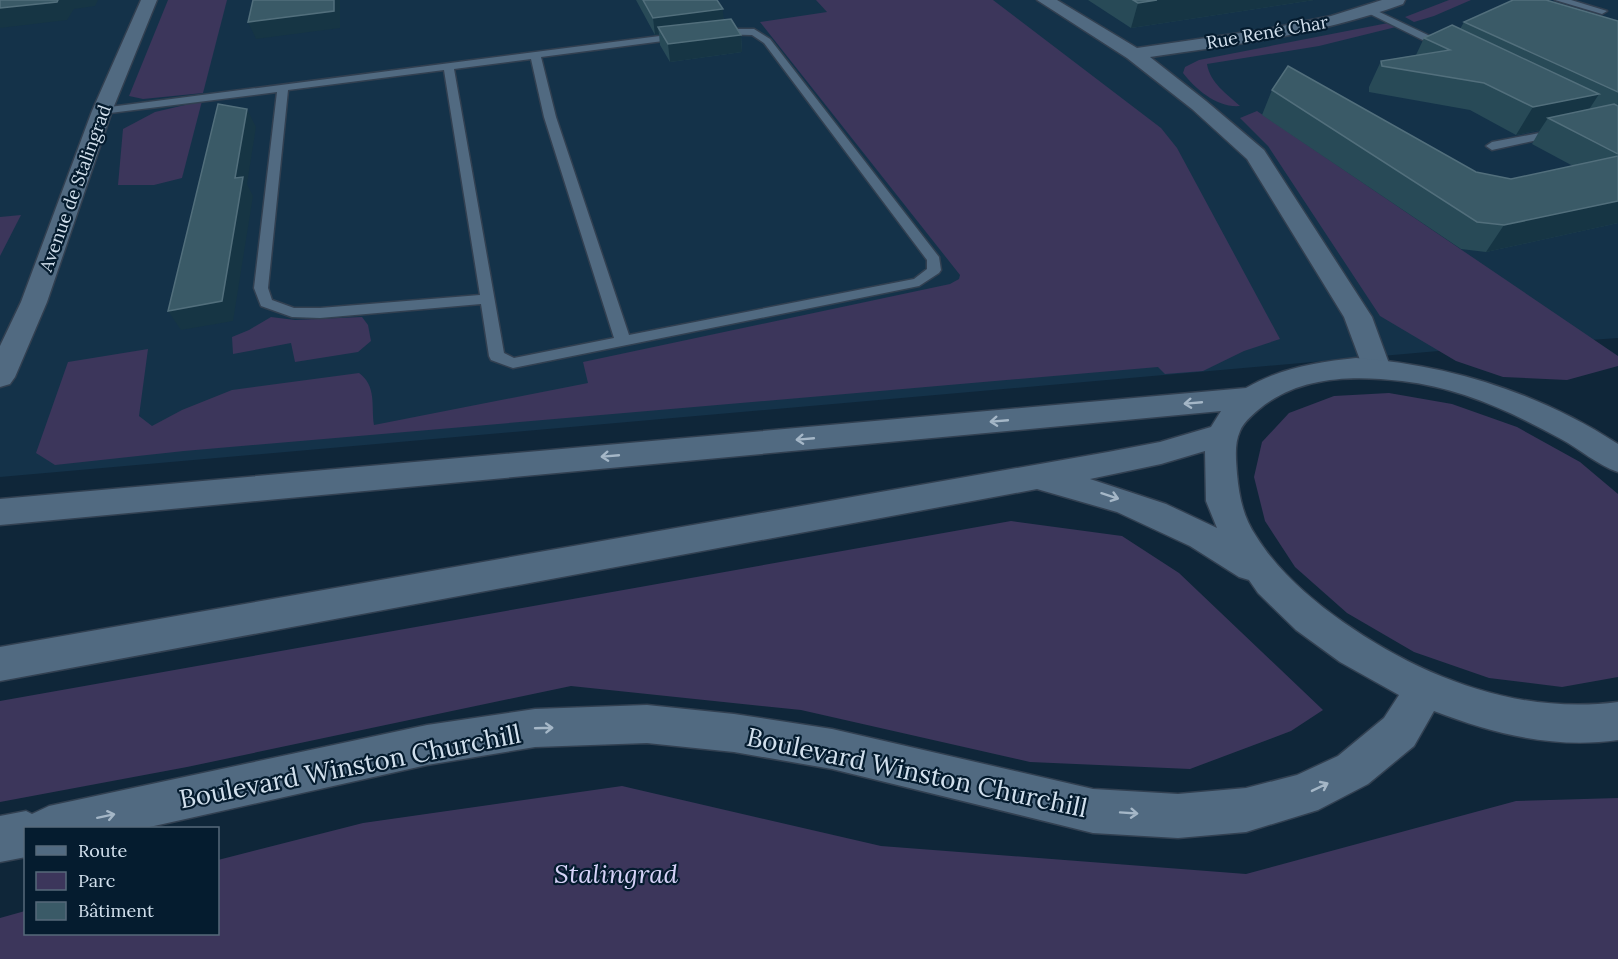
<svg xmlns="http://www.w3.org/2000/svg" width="1618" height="959" font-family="Lora,serif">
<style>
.built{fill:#143249}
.green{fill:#3c365b}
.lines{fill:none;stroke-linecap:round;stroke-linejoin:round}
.lane-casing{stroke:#324051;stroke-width:3}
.street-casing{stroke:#324051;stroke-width:3}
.secondary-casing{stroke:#324051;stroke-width:3}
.lane{fill:#516a81;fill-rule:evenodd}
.street{fill:#516a81;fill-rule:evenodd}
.secondary{fill:#516a81;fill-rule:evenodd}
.wall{fill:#284a57}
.shaded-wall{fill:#163544}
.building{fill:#3a5a67;stroke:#526f7c;stroke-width:1.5}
.oneway{stroke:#a5b7c7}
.labels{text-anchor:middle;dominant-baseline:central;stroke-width:4.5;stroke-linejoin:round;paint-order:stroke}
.far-street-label{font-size:18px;fill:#d2e0ed;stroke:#051c2f}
.near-street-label{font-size:26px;fill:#d2e0ed;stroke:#051c2f}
.near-park-label{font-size:26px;font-style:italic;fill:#d6d2f7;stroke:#051c2f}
</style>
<rect width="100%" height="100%" fill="#0f2639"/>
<path class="built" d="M0 0H1618V338L1450 350 0 477Z"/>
<g class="green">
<path d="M168 0H227L203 93 143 99 129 96Z"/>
<path d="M816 0H993L1161 128 1177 148 1280 339 1244 351 1203 371 1165 374 1158 367 184 451 55 465 36 453 68 362 148 349 139 416 152 426 182 410 232 390 359 373C377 386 371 406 374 425L588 383 583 362 950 284 959 279 960 275 760 22 827 12Z"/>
<path d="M1449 0H1471L1434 16 1414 22 1405 17Z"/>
<path d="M1388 23 1396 27 1319 46 1207 64C1210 83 1227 94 1240 106 1218 108 1196 90 1183 73L1185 67 1199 60Z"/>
<path d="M202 101 182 178 154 185H118L123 129 155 112Z"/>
<path d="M1257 111 1618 356V366L1567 380 1503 377 1456 361 1380 316 1268 146 1240 118Z"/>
<path d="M21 215 0 256V217Z"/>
<path d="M271 317 295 320 362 317 368 325 371 341 358 352 295 362 291 343 233 354 232 337 249 330Z"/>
<path d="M1389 393 1452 404 1517 427 1580 462 1618 494V677L1562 687 1489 678 1414 652 1347 613 1295 567 1265 521 1254 477 1262 442 1289 413 1334 396Z"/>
<path d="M1011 521 1122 536 1179 573 1323 710 1291 731 1190 769 1030 762 801 710 571 686 187 767 0 802V701Z"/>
<path d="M622 786 881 846 1246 874 1516 801 1618 798V959H0V918L25 911 26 934H218V860L363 823Z"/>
</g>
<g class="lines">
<defs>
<g id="lane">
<path d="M1555 0H1571L1607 11 1602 14Z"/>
<path d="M1371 8 1451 46 1452 48 1443 50 1368 13 1366 11Z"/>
<path d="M713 29H754L770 39 939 257 941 270 939 273 919 286 513 368 491 360 489 356 481 304 320 318 292 317 261 306 254 288 277 92 102 114 96 111 102 108 683 33 688 36 686 38 541 57 556 117 629 335 914 279 927 269V260L764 43 752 35 710 34 708 32ZM531 59 544 117 614 338 514 358 504 353 454 69ZM444 70 480 295 320 308H294L272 300 268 288 288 90Z"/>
<path d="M1560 129 1566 132 1564 134 1492 150 1486 146 1492 142Z"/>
</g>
<path id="street" d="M1037 0H1057L1137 48 1268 29 1331 16 1382 0H1405L1403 4C1321 34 1236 45 1150 57L1206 101 1264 150 1372 317 1391 369 1386 376 1376 378 1366 376 1344 317 1247 159 1192 109 1127 58Z"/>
<g id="secondary">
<path d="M141 0H157L112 111 47 302 15 377 10 384 0 387V346L21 302 92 111Z"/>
<path d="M1356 358C1450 365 1539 393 1618 444V472C1597 465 1580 449 1561 439 1512 412 1458 387 1402 381 1352 375 1298 376 1258 410 1251 416 1243 423 1240 431 1234 444 1236 460 1237 474 1239 496 1243 517 1256 536 1277 570 1310 599 1343 622 1423 678 1519 715 1618 702V740C1554 749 1494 734 1434 711L1414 746 1368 784 1318 810 1246 832 1178 838 1093 833 832 769 734 752 647 743 535 747 427 765 145 828H26V857L0 862V816L26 811 32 814 49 806 427 725 535 709 647 705 734 714 832 729 1093 789 1178 794 1246 788 1297 775 1338 756 1384 718 1399 695 1340 662 1296 630 1258 593 1249 580 1239 577 1190 546 1117 512 1037 489 0 681V647L1108 452 1160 442 1211 427 1221 411 0 525V499L1246 388C1280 368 1318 362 1356 358ZM1205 451 1206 501 1217 528 1166 504 1090 479 1161 464Z"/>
</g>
</defs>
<use href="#lane" class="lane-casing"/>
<use href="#street" class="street-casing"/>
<use href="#secondary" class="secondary-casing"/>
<use href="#lane" class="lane"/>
<use href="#street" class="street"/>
<use href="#secondary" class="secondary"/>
</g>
<g class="wall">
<path d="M636 0H717L724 20 741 35 742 52 670 62 660 45 659 34 655 35Z"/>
<path d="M1088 0H1314L1131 28Z"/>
<path d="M1618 21V223L1486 252 1461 249 1262 115 1272 90 1476 172 1511 179 1573 166 1532 144 1540 130 1516 135 1470 110 1369 92V87L1381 61 1416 55 1424 38 1460 29 1464 22Z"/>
</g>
<g class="shaded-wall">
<path d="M58 0H98L95 6 74 9 67 20 0 28V8Z"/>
<path d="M334 0H340V28L256 39 248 22Z"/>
<path d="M1157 0H1314L1131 28 1138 3Z"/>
<path d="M723 9 724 26 658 27 659 34 655 35 653 18Z"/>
<path d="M741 35 742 52 670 62 668 44Z"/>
<path d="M1599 94 1581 122 1548 118 1540 130 1516 135 1533 107Z"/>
<path d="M247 109 256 127 247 184 253 196 233 321 181 330 168 311Z"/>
<path d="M1618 201V223L1486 252 1504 225Z"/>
</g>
<g class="building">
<path d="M0 0H58L57 2 0 8Z"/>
<path d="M253 0H334V11L248 22Z"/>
<path d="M643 0H717L723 9 653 18Z"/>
<path d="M1133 0H1157L1138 3Z"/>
<path d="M1513 0H1546L1618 21V92L1464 22Z"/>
<path d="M731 19 741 35 668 44 658 27Z"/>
<path d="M1452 25 1599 94 1533 107 1484 83 1382 66 1381 61 1450 50 1424 38Z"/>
<path d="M1288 66 1476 172 1511 179 1618 156V201L1504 225 1477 222 1272 90Z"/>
<path d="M218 104 247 109 235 178 243 177 222 301 168 311Z"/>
<path d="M1614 104 1618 106V154L1548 118Z"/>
</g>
<defs><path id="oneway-shaft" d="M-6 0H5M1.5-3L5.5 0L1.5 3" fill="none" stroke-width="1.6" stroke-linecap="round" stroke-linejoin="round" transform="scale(1.5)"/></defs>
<g class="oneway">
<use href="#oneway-shaft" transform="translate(1193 403) rotate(175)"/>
<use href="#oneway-shaft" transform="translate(999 421) rotate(175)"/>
<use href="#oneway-shaft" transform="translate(805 439) rotate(175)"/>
<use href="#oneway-shaft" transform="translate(610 456) rotate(175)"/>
<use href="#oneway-shaft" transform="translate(1110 496) rotate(18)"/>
<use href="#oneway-shaft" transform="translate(544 728) rotate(-2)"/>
<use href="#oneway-shaft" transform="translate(1320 787) rotate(-26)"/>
<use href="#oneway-shaft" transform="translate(1129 813) rotate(4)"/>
<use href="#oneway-shaft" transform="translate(106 816) rotate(-12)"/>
</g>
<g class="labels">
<g class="far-street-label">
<text transform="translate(1267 32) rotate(-10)">Rue René Char</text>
<text transform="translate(75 188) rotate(-70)">Avenue de Stalingrad</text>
</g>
<g class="near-street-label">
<text transform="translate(350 766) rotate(-11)">Boulevard Winston Churchill</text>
<text transform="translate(917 772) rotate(12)">Boulevard Winston Churchill</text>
</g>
<g class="near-park-label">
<text x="616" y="873">Stalingrad</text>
</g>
</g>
<rect x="24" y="827" width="195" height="108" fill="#051c2f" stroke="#576a7b" stroke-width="1.5"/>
<rect x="36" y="846" width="30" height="9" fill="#516a81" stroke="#576a7b" stroke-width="1.5"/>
<text x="78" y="857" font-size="18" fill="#d2e0ed">Route</text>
<rect x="36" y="872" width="30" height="18" fill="#3c365b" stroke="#576a7b" stroke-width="1.5"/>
<text x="78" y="887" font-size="18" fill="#d2e0ed">Parc</text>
<rect x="36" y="902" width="30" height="18" fill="#3a5a67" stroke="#576a7b" stroke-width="1.5"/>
<text x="78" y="917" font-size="18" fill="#d2e0ed">Bâtiment</text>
</svg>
